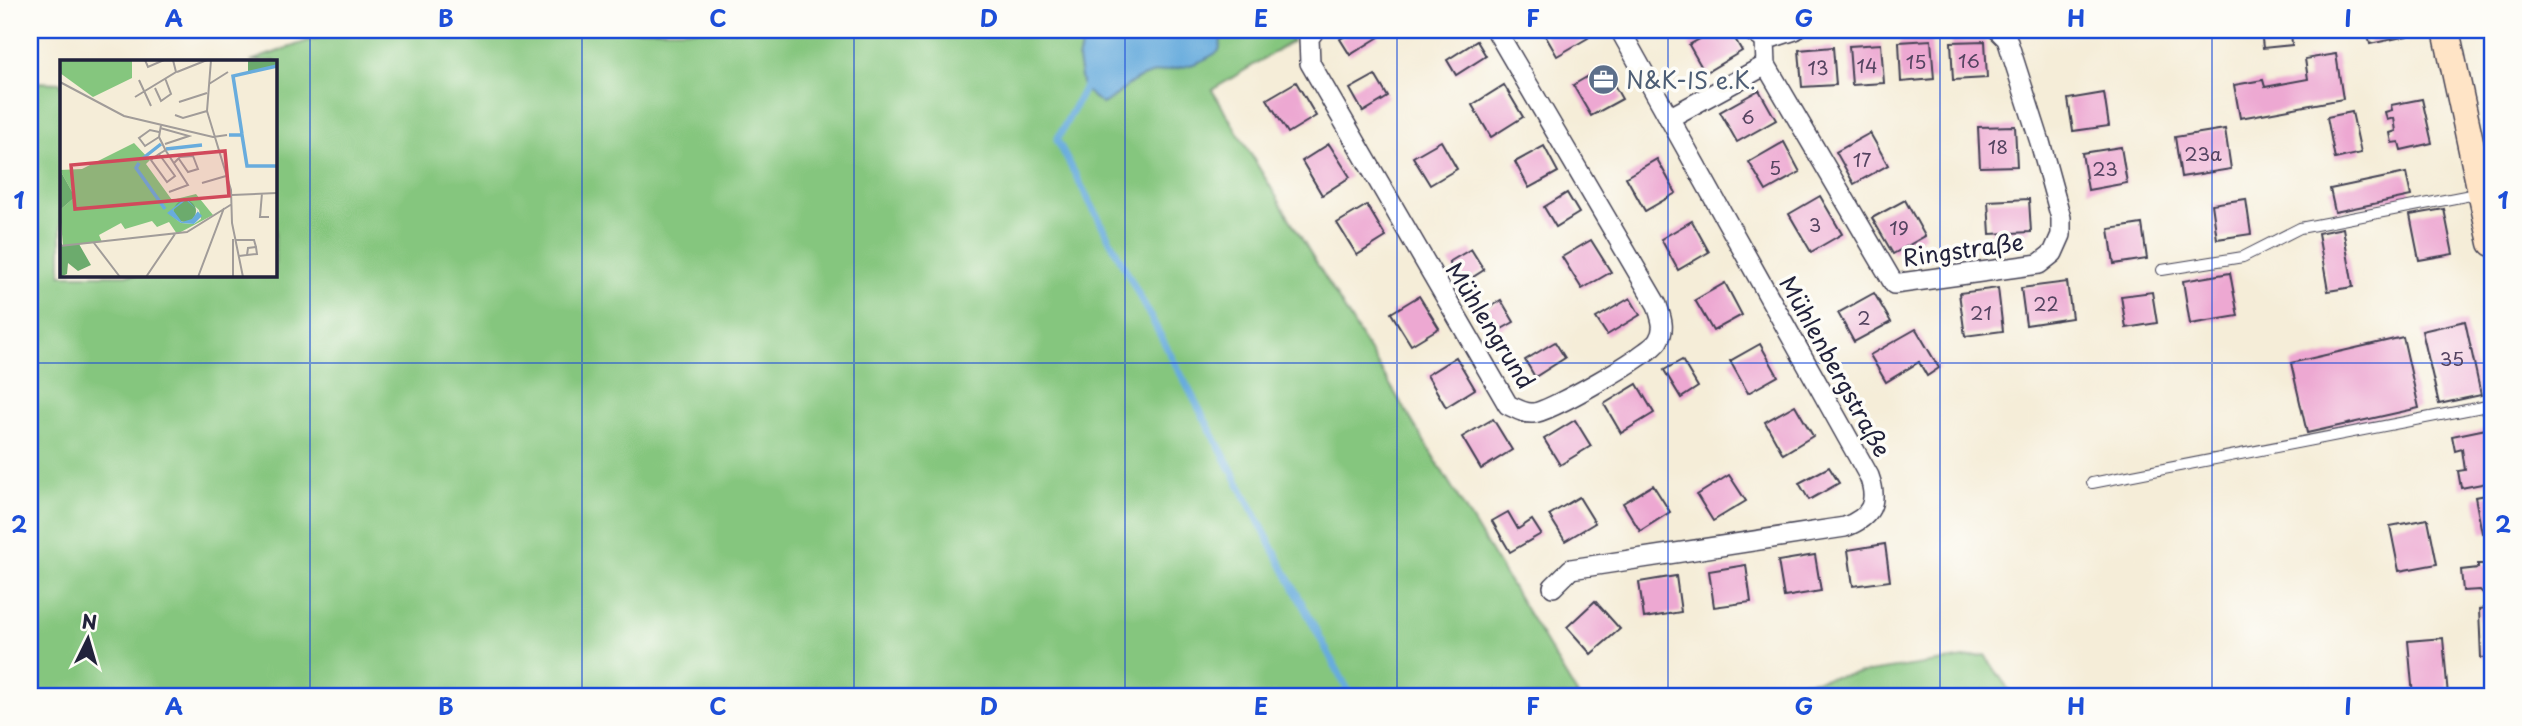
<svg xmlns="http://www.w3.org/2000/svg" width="2522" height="726" font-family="'Playpen Sans',sans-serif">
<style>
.green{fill:#85c67e;stroke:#54745c;stroke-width:2}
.water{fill:#68acdd;stroke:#45678c;stroke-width:2}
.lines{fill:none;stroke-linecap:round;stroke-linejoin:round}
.stream{stroke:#68acdd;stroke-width:7}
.building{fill:#eda8d2}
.lane-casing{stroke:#424053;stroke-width:12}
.street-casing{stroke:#424053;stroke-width:22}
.secondary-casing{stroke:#424053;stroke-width:29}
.lane{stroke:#fff;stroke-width:10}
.street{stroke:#fff;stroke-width:19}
.secondary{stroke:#ffe4c6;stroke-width:26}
.grid{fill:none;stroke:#1d4ed8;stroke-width:2;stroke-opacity:0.55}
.labels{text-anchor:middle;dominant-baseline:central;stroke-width:7;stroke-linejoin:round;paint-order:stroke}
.number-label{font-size:19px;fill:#554461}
.service-label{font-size:23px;fill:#4e5e75;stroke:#fdfcf7;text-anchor:start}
.street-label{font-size:23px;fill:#22223b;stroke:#fdfcf7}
.inset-river{fill:none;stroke:#68acdd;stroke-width:3.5}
.inset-road{fill:none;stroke:#a19c99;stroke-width:2}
.view{fill:#d1495b;fill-opacity:0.15;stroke:#d1495b;stroke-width:3.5}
.inset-edge{fill:none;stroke:#22223b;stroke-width:3.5}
.neatline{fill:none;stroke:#1d4ed8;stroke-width:2.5}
.grid-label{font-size:23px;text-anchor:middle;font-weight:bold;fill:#1d4ed8}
</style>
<rect width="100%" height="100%" fill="#fdfcf7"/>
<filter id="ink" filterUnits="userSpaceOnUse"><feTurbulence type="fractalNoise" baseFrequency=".0143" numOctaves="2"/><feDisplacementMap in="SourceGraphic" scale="14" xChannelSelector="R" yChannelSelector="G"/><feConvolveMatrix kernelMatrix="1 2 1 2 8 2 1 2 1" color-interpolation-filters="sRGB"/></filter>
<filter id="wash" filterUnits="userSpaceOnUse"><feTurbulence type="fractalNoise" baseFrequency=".00686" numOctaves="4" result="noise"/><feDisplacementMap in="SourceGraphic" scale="28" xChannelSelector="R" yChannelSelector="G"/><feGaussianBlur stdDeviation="1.57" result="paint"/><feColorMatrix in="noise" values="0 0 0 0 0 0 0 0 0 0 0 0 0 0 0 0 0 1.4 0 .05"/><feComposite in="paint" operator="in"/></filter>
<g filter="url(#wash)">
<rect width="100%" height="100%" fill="#f5edd8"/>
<g class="green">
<path d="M339 30H1285L1293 41 1212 90 1578 696H30V82L61 83V275H275V61H251Z"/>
<path d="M1985 655 2013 696H1705Z"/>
</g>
<path class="water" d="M1085 30H1218L1222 35 1219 51C1190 71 1172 66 1142 77 1126 83 1119 97 1102 104L1083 89 1078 60Z"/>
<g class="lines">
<path class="stream" d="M1087 83 1057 140 1351 696"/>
</g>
<g id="blocks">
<g class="building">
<path d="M1356 30H1375L1379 37 1350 55 1340 39Z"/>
<path d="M1542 30H1583L1588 38 1557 56Z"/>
<path d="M1716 30H1730L1742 51 1705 73 1689 45Z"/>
<path d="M2261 30H2291L2292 45 2263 48Z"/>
<path d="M2367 30H2405L2407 36 2370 44Z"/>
<path d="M1931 40 1934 79 1901 82 1899 42Z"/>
<path d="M1477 41 1486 56 1456 75 1447 60Z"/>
<path d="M1985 41 1987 78 1953 80 1951 42Z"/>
<path d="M1881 44 1884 83 1852 85 1849 46Z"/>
<path d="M1833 47 1836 85 1802 87 1799 50Z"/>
<path d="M2336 54 2343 99 2240 118 2234 85 2263 80 2265 87 2308 79 2305 59Z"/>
<path d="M1604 67 1622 99 1591 116 1573 85Z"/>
<path d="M1375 75 1388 97 1363 112 1350 89Z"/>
<path d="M1296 82 1316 116 1288 133 1267 99Z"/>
<path d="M1504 85 1523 117 1491 137 1472 105Z"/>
<path d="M1759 90 1776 120 1737 142 1720 112Z"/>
<path d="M2104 93 2109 126 2073 131 2068 99Z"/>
<path d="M2422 99 2432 143 2401 150 2399 142 2392 143 2390 133 2396 131 2394 118 2387 120 2385 112 2392 110 2391 105Z"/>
<path d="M2352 112 2361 153 2335 159 2327 117Z"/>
<path d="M2015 126 2017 166 1980 167 1978 127Z"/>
<path d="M2225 129 2231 169 2181 177 2175 137Z"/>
<path d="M1870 133 1888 165 1854 184 1836 152Z"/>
<path d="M1441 141 1457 169 1430 185 1413 157Z"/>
<path d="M1784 142 1800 172 1766 191 1749 162Z"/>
<path d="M1329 144 1350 177 1322 195 1302 161Z"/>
<path d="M1544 146 1558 172 1529 188 1515 162Z"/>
<path d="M2121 147 2127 183 2088 190 2082 153Z"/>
<path d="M1657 159 1676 193 1645 211 1626 177Z"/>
<path d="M2406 173 2411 196 2335 212 2330 189Z"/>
<path d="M1567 193 1579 213 1556 227 1544 207Z"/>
<path d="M1820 196 1842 234 1811 252 1789 214Z"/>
<path d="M2029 199 2031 232 1990 234 1988 201Z"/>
<path d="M2246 199 2251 234 2217 239 2212 204Z"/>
<path d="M1905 200 1925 236 1893 254 1872 218Z"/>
<path d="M1367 205 1386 237 1357 255 1337 223Z"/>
<path d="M2444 209 2453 254 2419 260 2410 215Z"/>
<path d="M1692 221 1709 252 1678 270 1661 239Z"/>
<path d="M2142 224 2147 259 2114 264 2109 229Z"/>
<path d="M2343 228 2353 287 2328 291 2318 233Z"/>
<path d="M1591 240 1611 272 1582 289 1562 257Z"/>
<path d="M1471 249 1484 270 1462 284 1449 262Z"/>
<path d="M2230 273 2238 316 2190 324 2183 281Z"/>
<path d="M2067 282 2072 318 2026 325 2021 288Z"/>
<path d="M1725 283 1742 315 1713 331 1695 300Z"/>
<path d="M1998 288 2003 331 1965 336 1959 293Z"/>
<path d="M2152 292 2157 323 2126 328 2121 296Z"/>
<path d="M1874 293 1891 322 1854 342 1838 313Z"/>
<path d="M1419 296 1439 328 1411 345 1391 313Z"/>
<path d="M1630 298 1640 315 1607 335 1596 318Z"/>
<path d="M1501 300 1514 322 1491 335 1478 314Z"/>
<path d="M2465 321 2481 395 2439 404 2422 331Z"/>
<path d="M1916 329 1939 368 1927 376 1919 362 1886 382 1870 355Z"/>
<path d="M2403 337 2419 408 2307 433 2291 363Z"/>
<path d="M1555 342 1565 358 1535 377 1525 360Z"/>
<path d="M1760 344 1778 376 1748 393 1730 361Z"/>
<path d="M1456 357 1475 389 1446 407 1427 375Z"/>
<path d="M1682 360 1698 387 1681 398 1664 370Z"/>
<path d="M1637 384 1654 413 1621 433 1604 404Z"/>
<path d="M1795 405 1813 436 1783 454 1765 422Z"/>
<path d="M1493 419 1512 450 1481 469 1462 437Z"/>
<path d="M1575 420 1591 446 1560 465 1544 439Z"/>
<path d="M2486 429 2492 482 2461 488 2458 471 2465 470 2462 449 2455 451 2452 436Z"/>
<path d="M1829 467 1839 483 1809 500 1799 483Z"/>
<path d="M1729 475 1746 501 1713 521 1697 495Z"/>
<path d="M1653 485 1670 512 1640 531 1623 503Z"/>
<path d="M2492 494V531L2482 533 2475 497Z"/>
<path d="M1579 497 1595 523 1565 541 1549 515Z"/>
<path d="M1508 512 1518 529 1532 520 1541 534 1510 552 1492 521Z"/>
<path d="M2428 519 2437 564 2399 571 2390 526Z"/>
<path d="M1885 544 1890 581 1853 586 1848 550Z"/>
<path d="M1815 555 1821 591 1784 597 1778 561Z"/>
<path d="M2478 564H2492V657L2481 658 2479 609 2487 608 2485 595 2480 590 2463 591 2461 570 2478 568Z"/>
<path d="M1746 565 1751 602 1714 607 1709 571Z"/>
<path d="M1676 576 1681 612 1644 618 1639 582Z"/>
<path d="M1595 601 1620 629 1591 654 1567 627Z"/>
<path d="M2443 638 2448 696H2413L2408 641Z"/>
</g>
</g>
</g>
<g filter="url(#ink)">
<use href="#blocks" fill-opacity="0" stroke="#424053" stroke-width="2"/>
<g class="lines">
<defs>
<g id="lane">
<path d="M2162 270 2243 257 2300 228 2481 193"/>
<path d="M2092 483 2492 405"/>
</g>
<g id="street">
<path d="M1315 30 1309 38 1310 63 1508 405C1515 408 1525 414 1533 413 1550 412 1649 355 1658 341 1666 328 1661 318 1657 305L1496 30"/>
<path d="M1750 30 1765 40"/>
<path d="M1795 30 1765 40 1766 65 1894 284 2039 264 2053 253 2061 235V218L2040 142 2007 39 1998 30"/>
<path d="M1669 118 1766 65"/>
<path d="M1553 587 1571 569 1845 527C1871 517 1879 503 1869 476L1620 30"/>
</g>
<path id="secondary" d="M2446 30 2492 243"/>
</defs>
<use href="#lane" class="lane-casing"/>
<use href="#street" class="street-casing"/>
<use href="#secondary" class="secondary-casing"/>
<use href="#lane" class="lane"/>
<use href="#street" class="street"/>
<use href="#secondary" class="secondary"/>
</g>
</g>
<path class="grid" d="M310 30V696M582 30V696M854 30V696M1125 30V696M1397 30V696M1668 30V696M1940 30V696M2212 30V696M30 363H2492"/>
<defs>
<symbol id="office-disc" viewBox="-11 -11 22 22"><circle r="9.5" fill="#5c6f8a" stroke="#fdfcf7"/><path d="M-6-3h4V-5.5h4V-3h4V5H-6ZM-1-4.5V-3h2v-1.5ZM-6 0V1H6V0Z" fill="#fff"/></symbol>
</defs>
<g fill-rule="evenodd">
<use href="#office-disc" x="1586" y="62" width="35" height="35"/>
</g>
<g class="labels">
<g class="number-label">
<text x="1969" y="60">16</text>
<text x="1916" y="61">15</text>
<text x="1867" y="65">14</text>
<text x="1818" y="67">13</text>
<text x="1748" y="116">6</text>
<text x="1998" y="146">18</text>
<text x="2203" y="153">23a</text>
<text x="1862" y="159">17</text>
<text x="1775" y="167">5</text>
<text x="2105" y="168">23</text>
<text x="1815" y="224">3</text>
<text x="1899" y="227">19</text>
<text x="2046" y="303">22</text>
<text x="1981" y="312">21</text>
<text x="1864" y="317">2</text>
<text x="2452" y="358">35</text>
</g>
<g class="service-label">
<text x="1626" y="79">N&amp;K-IS e.K.</text>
</g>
<g class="street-label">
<text transform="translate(1963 249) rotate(-8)">Ringstraße</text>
<text transform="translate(1491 325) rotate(58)">Mühlengrund</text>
<text transform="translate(1836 366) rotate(61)">Mühlenbergstraße</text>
</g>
</g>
<g transform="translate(60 60)">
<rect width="217" height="217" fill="#f5edd8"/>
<path d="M0 0H72V18L33 37 0 13ZM74 83 90 100 86 104 112 140 136 134 153 155 117 174 109 162 97 167 92 161 65 169 61 163 39 175 42 182 3 186 0 150 15 137 0 110 22 109ZM126 138 139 150 141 159 134 164 121 163 112 156Z" fill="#85c67e" fill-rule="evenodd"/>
<path d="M188 0H217V6L188 14ZM0 110 15 137 0 150ZM114 151a11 11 0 1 1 22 0a11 11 0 1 1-22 0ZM0 181 3 186 19 184 31 205 18 211 8 203 7 214 0 217Z" fill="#6cab6d"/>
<path d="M126 138 142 156 134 164 121 163 107 153ZM126 140 138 151 132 159 122 162 113 150Z" fill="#68acdd" fill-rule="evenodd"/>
<path class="inset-river" d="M182 74 173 16 217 6M169 75H182L187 106H217M106 89 142 85M82 99 101 84M79 103 76 108 105 149"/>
<path class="inset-road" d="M85 0 88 7 104 0M151 0 147 51 171 130 172 163 183 217M117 12 147 0M79 20 91 46M0 22 64 56 153 77 167 75M149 24 168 12M95 28 101 41 111 34 105 18M75 37 116 12 113 0M119 42 147 33M115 55 123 58 147 51M101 65 99 77 106 91 128 125 109 132M100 68 129 76 105 84M99 77 85 86 79 78 90 70 99 72M99 94 115 116 107 122 91 100 92 99 99 94 104 91 105 90M114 103 120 97 133 96 138 109 128 112 119 99M142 123 166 116M202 133 200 157H209M172 135 217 133M175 180H194L196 187M34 183 60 217M0 186 127 172 172 144M179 196 187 195 197 194 196 187 188 188 187 195M86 217 115 174M138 217 164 148M173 217V179"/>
<path class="view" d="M165 91 169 136 15 149 11 105Z"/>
<rect width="217" height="217" class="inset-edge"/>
</g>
<rect width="2522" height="726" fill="none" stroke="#fdfcf7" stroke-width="77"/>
<g transform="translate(88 639) rotate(5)" stroke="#fdfcf7" stroke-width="5" paint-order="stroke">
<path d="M0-5L12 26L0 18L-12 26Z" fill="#22223b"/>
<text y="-10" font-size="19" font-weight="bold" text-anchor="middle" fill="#22223b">N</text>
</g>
<rect x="38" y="38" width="2446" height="650" class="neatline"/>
<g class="grid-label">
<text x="174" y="27">A</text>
<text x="446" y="27">B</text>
<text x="718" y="27">C</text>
<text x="989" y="27">D</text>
<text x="1261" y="27">E</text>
<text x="1533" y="27">F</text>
<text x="1804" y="27">G</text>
<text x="2076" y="27">H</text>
<text x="2348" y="27">I</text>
<text x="19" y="209">1</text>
<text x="2503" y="209">1</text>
<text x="19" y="533">2</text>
<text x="2503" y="533">2</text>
<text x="174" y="715">A</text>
<text x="446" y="715">B</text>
<text x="718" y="715">C</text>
<text x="989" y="715">D</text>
<text x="1261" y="715">E</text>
<text x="1533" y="715">F</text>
<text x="1804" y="715">G</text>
<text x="2076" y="715">H</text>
<text x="2348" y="715">I</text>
</g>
</svg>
